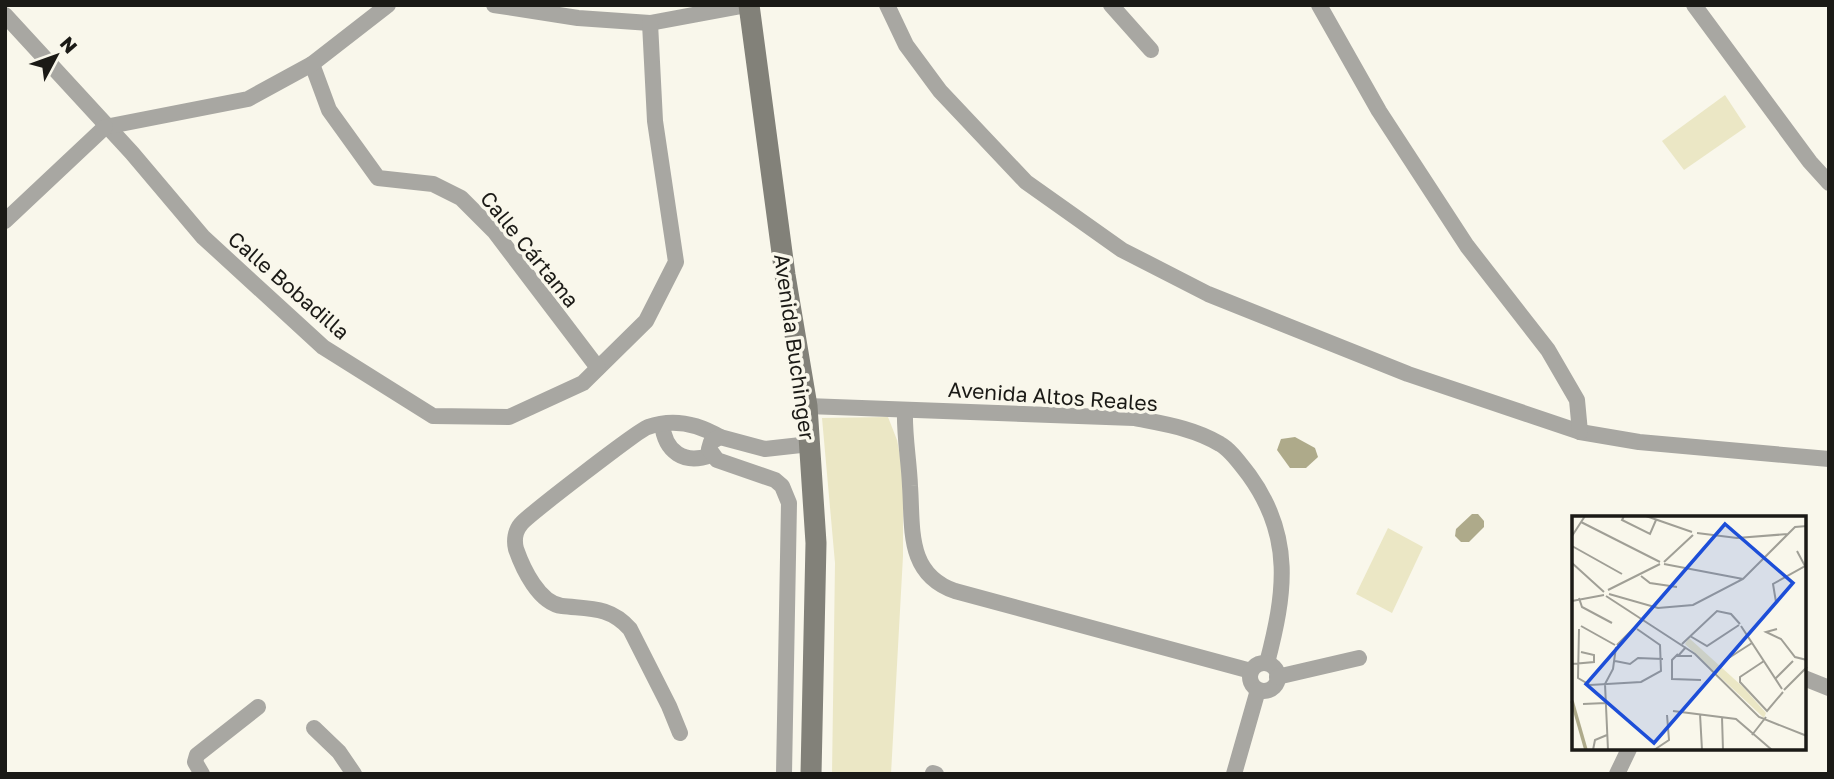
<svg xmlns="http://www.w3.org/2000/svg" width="1834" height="779" font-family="'Golos Text',sans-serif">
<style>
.green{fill:#ebe7c5}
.water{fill:#aeaa8a}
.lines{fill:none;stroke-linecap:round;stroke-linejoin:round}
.street{stroke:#a8a7a2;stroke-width:16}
.secondary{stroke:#828179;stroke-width:21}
.labels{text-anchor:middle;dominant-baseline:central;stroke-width:7;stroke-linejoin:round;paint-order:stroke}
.street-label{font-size:21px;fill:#1b1a16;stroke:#f9f7eb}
.inset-river{fill:none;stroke:#aeaa8a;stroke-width:3.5}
.inset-road{fill:none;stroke:#a09f96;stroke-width:2}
.view{fill:#1d4ed8;fill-opacity:0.15;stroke:#1d4ed8;stroke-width:3.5}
.inset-edge{fill:none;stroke:#1b1a16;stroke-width:3.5}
</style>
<rect width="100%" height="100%" fill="#f9f7eb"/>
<g class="green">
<path d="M1725 95 1746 127 1684 170 1662 141Z"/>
<path d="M888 417 897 440 903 472V556L891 774H832L835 563 822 418Z"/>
<path d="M1388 528 1423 547 1392 613 1356 594Z"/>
</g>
<g class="water">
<path d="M1295 437 1315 448 1318 457 1306 468H1290L1277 450 1281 439Z"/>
<path d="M1472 514H1478L1484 521V527L1469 542H1461L1455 536 1456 529Z"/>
</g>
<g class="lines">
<g class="street">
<path d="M494 5 578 18 650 23 747 5"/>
<path d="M887 5 906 45 940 91 1026 182 1122 250 1208 294 1408 374 1580 432 1639 442 1829 459"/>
<path d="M1111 5 1151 50"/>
<path d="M1319 5 1379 111 1467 246 1548 350 1577 400 1580 432"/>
<path d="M1694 5 1810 162 1829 183"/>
<path d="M5 15 132 153 203 237 323 347 433 416 509 417 583 383 646 321 676 262 655 121 650 23"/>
<path d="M312 64 329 110 378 178 433 184 461 198 494 231 598 368"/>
<path d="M105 127 248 99 312 64 388 5"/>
<path d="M5 221 105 127"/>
<path d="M807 406 1134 418C1164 424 1193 428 1220 444 1231 450 1241 465 1249 475 1294 537 1285 594 1267 663"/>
<path d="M905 410C904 435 909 460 910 486 913 528 906 574 955 591L1251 671"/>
<path d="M662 424C665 452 684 465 711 455"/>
<circle cx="1264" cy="677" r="14"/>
<path d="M1277 677 1359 658"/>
<path d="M1804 678 1829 688"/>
<path d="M314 728 339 752 354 774"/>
<path d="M680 733 669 706 630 629C610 606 589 609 562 606 539 603 523 569 516 549 514 541 515 531 521 524 527 516 640 429 648 427 674 418 698 424 720 437"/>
<path d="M933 773 936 774"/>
<path d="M202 774 195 762 197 755 258 707"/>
<path d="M784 774 789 503 782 486 775 480 717 460 709 449 711 442 720 437 765 449 810 444"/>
<path d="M1234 774 1258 690"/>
<path d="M1617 774 1629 749"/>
</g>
<path class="secondary" d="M749 5 785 275 807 406 816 543 811 774"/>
</g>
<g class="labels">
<g class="street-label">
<text transform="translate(530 249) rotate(51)">Calle Cártama</text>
<text transform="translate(289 285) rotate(41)">Calle Bobadilla</text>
<text transform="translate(795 347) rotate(82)">Avenida Buchinger</text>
<text transform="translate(1053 396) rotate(4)">Avenida Altos Reales</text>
</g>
</g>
<g transform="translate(1572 516)">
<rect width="234" height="234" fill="#f9f7eb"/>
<path d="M117 122 171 171 194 197 192 202 113 128Z" fill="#ebe7c5"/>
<path class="inset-river" d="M0 185 14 234"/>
<path class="inset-road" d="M52 0 50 4 78 18 84 4M74 0 120 16M9 6 88 46M125 17 165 22 216 18M0 20 13 0M0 30 50 58M92 46 121 19M0 47 32 76M92 48 171 63M69 60 78 67 105 71M36 74 88 48M37 78 86 92 121 89 171 63 223 11 235 10M34 80 123 138 187 201 235 220M7 82 10 91 40 107M0 85 32 79M204 86 201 68 233 50 225 35M9 110 43 129M169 110 210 173M7 113 6 162 18 169 69 166 89 155 88 129 65 113M205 113 194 116 209 123 223 141 235 144M118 120 135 130 167 109M110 128 145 95 159 98 168 108M45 129 71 103M114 131 106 140H120M106 138 100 144V163L129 164M43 145 58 148 66 142 91 143M152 145 180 127M192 145 168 161V166L195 195 211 176M0 148 22 146V139L9 136M203 163 221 145M33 168 36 234M33 168 41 153 44 131M212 174 235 151M11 188 34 187M101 195 164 203 200 234M128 198 130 234M150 201 151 234M180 219 194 201M21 234 23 224 35 219M82 234 97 224 95 199"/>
<path class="view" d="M153 8 221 67 82 227 14 168Z"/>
<rect width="234" height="234" class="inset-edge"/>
</g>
<rect width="1834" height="779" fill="none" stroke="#1b1a16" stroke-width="14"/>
<g transform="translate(56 56) rotate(49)" stroke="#f9f7eb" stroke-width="5" paint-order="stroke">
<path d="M0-5L12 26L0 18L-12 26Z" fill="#1b1a16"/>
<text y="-10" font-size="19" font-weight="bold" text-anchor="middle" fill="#1b1a16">N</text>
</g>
</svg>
